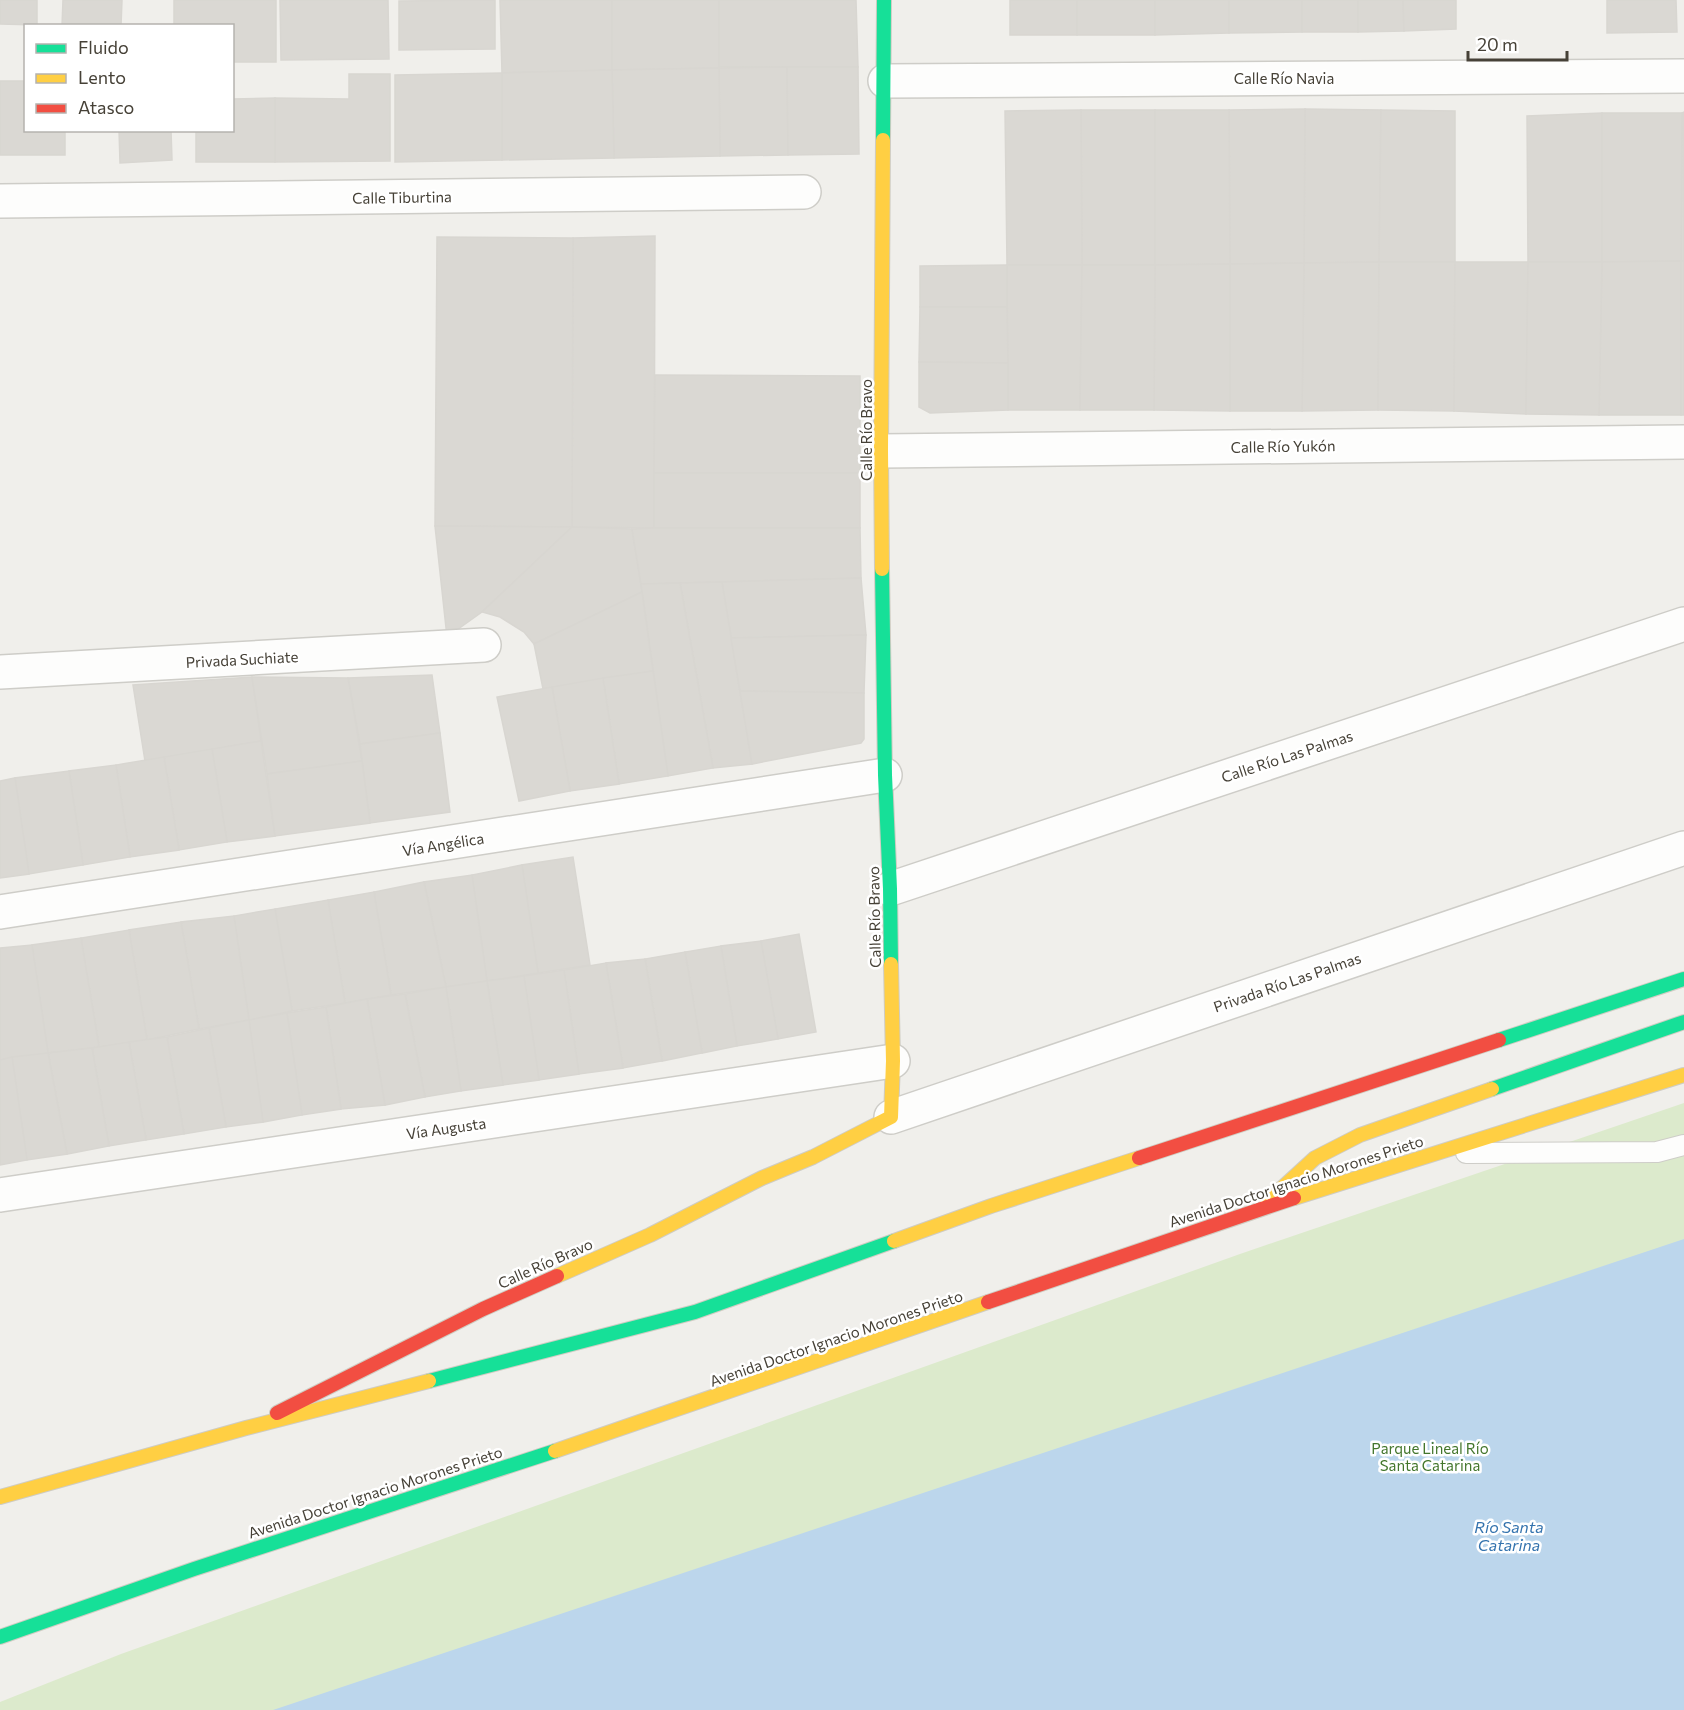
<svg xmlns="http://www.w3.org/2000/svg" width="1684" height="1710" font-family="Commissioner,sans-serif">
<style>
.green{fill:#dceacc}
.water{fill:#bcd6ec}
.building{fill:#dad8d3;stroke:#d8d6d1;stroke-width:1.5}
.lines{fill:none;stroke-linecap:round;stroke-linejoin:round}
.lane-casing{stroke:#cecdc8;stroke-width:22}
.street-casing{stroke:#cecdc8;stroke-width:36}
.fast-casing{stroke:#cfccc2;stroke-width:16}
.slow-casing{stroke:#cfccc2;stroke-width:16}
.jam-casing{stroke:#cfccc2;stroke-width:16}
.lane{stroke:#fdfdfc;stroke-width:20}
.street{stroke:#fdfdfc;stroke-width:33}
.fast{stroke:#16e098;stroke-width:14}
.slow{stroke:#ffcf43;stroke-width:14}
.jam{stroke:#f24e42;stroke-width:14}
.labels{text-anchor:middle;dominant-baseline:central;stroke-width:5;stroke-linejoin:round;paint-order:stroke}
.street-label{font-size:15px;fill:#464137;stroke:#fff}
.park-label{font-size:15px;fill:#43762c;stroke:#fff}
.water-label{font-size:16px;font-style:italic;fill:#3473ae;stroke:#fff}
</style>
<rect width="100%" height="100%" fill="#f0efeb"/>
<path class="green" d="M1684 1103V1710H0V1702L121 1654 1240 1254Z"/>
<path class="water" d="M1684 1239V1710H273Z"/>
<g class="building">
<path d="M0 0H37V25L0 24Z"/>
<path d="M63 0H122L121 26H62Z"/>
<path d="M174 0H276V62H232V26H174Z"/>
<path d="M280 0H388L389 59 281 60Z"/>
<path d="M495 0V49L399 50V1Z"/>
<path d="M500 0H612V70L502 73Z"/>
<path d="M612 0H719V68L612 70Z"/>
<path d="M719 0H856L858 67H719Z"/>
<rect x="1010" y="0" width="67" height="35"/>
<rect x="1077" y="0" width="78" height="35"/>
<path d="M1155 0H1229V33L1155 35Z"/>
<path d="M1229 0H1302V32L1229 33Z"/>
<rect x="1302" y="0" width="56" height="32"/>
<path d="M1358 0H1403L1404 31 1358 32Z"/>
<path d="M1403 0H1456V29L1404 31Z"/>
<path d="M1607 0H1676L1677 32 1607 33Z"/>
<path d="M787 67 788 155 720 156 719 68Z"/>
<path d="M787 67H858L859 154 788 155Z"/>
<path d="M719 68 720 156 614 158 612 70Z"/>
<path d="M612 70 614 158 502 160V73Z"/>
<path d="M502 73V160L395 162V75Z"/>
<path d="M349 74H390V161L275 162V98L349 99Z"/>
<path d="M0 81H26V130H65V155H0Z"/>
<path d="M275 98V162H196V130H232V99Z"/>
<path d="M1305 109 1381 110 1379 262 1304 263Z"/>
<path d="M1305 109 1304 263 1230 264 1229 110Z"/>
<path d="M1081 110H1155V265H1082Z"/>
<path d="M1081 110 1082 265H1007L1005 111Z"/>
<path d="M1155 110H1229L1230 264 1155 265Z"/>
<path d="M1381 110 1455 111V262H1379Z"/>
<path d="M1684 112V261H1681L1682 113Z"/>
<path d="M1602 113V262H1528L1527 116Z"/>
<path d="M1602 113H1682L1681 261 1602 262Z"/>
<path d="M119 130H171L172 160 120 163Z"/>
<path d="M655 236 654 528 572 527 573 238Z"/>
<path d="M437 237 573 238 572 527 435 526Z"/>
<path d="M1681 261V415H1599L1602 262Z"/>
<rect x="1681" y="261" width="3" height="154"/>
<path d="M1379 262 1378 410 1302 411 1304 263Z"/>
<path d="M1379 262H1455L1454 411 1378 410Z"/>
<path d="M1455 262H1528L1526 414 1454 411Z"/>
<path d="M1528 262H1602L1599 415 1526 414Z"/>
<path d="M1304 263 1302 411H1230V264Z"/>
<path d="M1230 264V411L1154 410 1155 265Z"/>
<path d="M1007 265H1082L1080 410H1008Z"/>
<path d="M1007 265V307H920V266Z"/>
<path d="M1082 265H1155L1154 410H1080Z"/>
<path d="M920 307H1007L1008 363 919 362Z"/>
<path d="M919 362 1008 363V410L930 413 919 407Z"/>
<path d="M655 375 860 376V473H654Z"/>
<rect x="654" y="473" width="206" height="55"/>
<path d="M435 526 572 527 482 612 447 637Z"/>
<path d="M572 527 632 529 642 592 534 644 524 632 500 617 482 612Z"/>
<path d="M654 528H860L861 578 641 584 632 529Z"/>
<path d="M861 578 866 635 731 638 722 582Z"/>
<path d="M722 582 752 764 713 768 680 583Z"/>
<path d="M680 583 713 768 668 776 641 584Z"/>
<path d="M642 592 653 671 543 689 534 644Z"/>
<path d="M866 635 864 693 740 691 731 638Z"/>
<path d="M653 671 668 776 619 784 603 678Z"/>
<path d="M432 675 440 733 360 744 348 678Z"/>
<path d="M252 677 261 741 145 761 133 685Z"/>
<path d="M252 677 348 678 362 761 267 774Z"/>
<path d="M603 678 619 784 570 791 552 687Z"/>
<path d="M552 687 570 791 519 801 497 697Z"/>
<path d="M740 691 864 693V739L861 743 752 764Z"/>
<path d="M440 733 450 812 370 823 360 744Z"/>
<path d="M261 741 275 836 227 842 212 749Z"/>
<path d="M212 749 227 842 179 850 164 757Z"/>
<path d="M164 757 179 850 130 857 116 765Z"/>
<path d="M362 761 370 823 275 836 267 774Z"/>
<path d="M116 765 130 857 83 865 69 771Z"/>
<path d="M69 771 83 865 29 874 15 778Z"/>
<path d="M15 778 29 874 0 878V781Z"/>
<path d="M573 857 590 965 538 973 522 865Z"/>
<path d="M522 865 538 973 487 981 472 875Z"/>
<path d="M472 875 487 981 446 987 424 882Z"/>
<path d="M424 882 446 987 391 995 374 892Z"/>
<path d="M374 892 391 995 345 1003 328 900Z"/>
<path d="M328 900 345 1003 292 1011 275 909Z"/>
<path d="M275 909 292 1011 249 1020 234 916Z"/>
<path d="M234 916 249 1020 199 1029 181 922Z"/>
<path d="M181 922 199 1029 147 1040 129 930Z"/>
<path d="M129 930 147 1040 99 1047 81 938Z"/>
<path d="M799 934 816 1032 778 1039 761 941Z"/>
<path d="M81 938 99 1047 48 1053 32 945Z"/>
<path d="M761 941 778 1039 737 1046 721 946Z"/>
<path d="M32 945 48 1053 0 1060V948Z"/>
<path d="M721 946 737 1046 702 1053 685 952Z"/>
<path d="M685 952 702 1053 662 1061 645 959Z"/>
<path d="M645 959 662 1061 623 1068 606 963Z"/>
<path d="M606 963 623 1068 579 1074 564 970Z"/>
<path d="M564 970 579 1074 539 1080 524 976Z"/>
<path d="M524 976 539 1080 503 1085 487 981Z"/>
<path d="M487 981 503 1085 461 1091 446 987Z"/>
<path d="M446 987 461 1091 425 1097 405 994Z"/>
<path d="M405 994 425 1097 385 1105 367 999Z"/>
<path d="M367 999 385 1105 341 1109 326 1007Z"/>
<path d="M326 1007 341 1109 302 1115 287 1013Z"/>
<path d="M287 1013 302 1115 263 1122 249 1020Z"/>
<path d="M249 1020 263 1122 226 1127 209 1028Z"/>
<path d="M209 1028 226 1127 184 1134 167 1037Z"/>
<path d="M167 1037 184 1134 146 1140 129 1042Z"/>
<path d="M129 1042 146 1140 109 1146 92 1048Z"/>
<path d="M92 1048 109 1146 67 1154 48 1053Z"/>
<path d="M48 1053 67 1154 27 1160 12 1057Z"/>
<path d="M12 1057 27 1160 0 1165V1060Z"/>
</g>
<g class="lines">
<defs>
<path id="lane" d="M1466 1153 1657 1152 1684 1145"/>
<g id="street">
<path d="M885 81 1684 76"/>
<path d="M0 201 804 192"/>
<path d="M881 451 1684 442"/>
<path d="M0 672 484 645"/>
<path d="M890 889 1684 624"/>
<path d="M0 912 885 775"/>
<path d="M891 1117 1684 848"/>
<path d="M0 1195 893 1061"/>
</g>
<g id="fast">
<path d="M883 140 884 0"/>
<path d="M882 569 885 775 890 889 891 964"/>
<path d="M1499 1040 1684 979"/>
<path d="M1492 1089 1684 1022"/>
<path d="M429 1381 695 1312 894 1241"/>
<path d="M0 1637 194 1569 555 1451"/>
</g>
<g id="slow">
<path d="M882 569 881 451 883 140"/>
<path d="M1294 1198 1684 1075"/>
<path d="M1268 1201 1315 1158 1360 1135 1492 1089"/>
<path d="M894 1241 991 1206 1139 1158"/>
<path d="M557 1276 650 1235 762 1178 813 1157 891 1117 893 1061 891 964"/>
<path d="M555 1451 988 1302"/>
<path d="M0 1497 246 1428 429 1381"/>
</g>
<g id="jam">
<path d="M1139 1158 1499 1040"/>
<path d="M988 1302 1294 1198"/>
<path d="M277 1413 483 1309 557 1276"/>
</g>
</defs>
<use href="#lane" class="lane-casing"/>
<use href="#street" class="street-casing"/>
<use href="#fast" class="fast-casing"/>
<use href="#slow" class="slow-casing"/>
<use href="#jam" class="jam-casing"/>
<use href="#lane" class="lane"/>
<use href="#street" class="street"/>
<use href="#fast" class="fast"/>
<use href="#slow" class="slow"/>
<use href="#jam" class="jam"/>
</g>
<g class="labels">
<g class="street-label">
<text x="1284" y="78">Calle Río Navia</text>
<text transform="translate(402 197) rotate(-1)">Calle Tiburtina</text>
<text transform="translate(866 430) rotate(-90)">Calle Río Bravo</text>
<text transform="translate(1283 446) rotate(-1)">Calle Río Yukón</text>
<text transform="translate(242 659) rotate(-3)">Privada Suchiate</text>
<text transform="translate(1287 756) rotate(-18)">Calle Río Las Palmas</text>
<text transform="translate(443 844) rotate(-9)">Vía Angélica</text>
<text transform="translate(874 917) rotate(-91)">Calle Río Bravo</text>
<text transform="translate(1287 982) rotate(-19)">Privada Río Las Palmas</text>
<text transform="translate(446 1128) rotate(-8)">Vía Augusta</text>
<text transform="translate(1296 1181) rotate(-18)">Avenida Doctor Ignacio Morones Prieto</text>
<text transform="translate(545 1263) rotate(-24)">Calle Río Bravo</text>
<text transform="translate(836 1338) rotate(-19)">Avenida Doctor Ignacio Morones Prieto</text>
<text transform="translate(375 1492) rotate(-18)">Avenida Doctor Ignacio Morones Prieto</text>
</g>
<g class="park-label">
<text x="1430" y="1448">Parque Lineal Río<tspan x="1430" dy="17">Santa Catarina</tspan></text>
</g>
<g class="water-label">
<text x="1509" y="1526">Río Santa<tspan x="1509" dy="18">Catarina</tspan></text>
</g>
</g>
<rect x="24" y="24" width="210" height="108" fill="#ffffff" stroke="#b5b3af" stroke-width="1.5"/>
<rect x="36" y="44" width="30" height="9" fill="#16e098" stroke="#b5b3af" stroke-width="1.5"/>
<text x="78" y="54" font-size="18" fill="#464137">Fluido</text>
<rect x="36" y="74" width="30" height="9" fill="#ffcf43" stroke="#b5b3af" stroke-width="1.5"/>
<text x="78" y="84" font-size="18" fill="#464137">Lento</text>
<rect x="36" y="104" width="30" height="9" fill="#f24e42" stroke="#b5b3af" stroke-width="1.5"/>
<text x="78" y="114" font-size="18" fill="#464137">Atasco</text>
<path d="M1468 51v9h99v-9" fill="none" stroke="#464137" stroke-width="3"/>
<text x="1477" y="51" font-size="18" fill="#464137" stroke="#ffffff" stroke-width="4.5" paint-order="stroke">20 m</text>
</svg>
